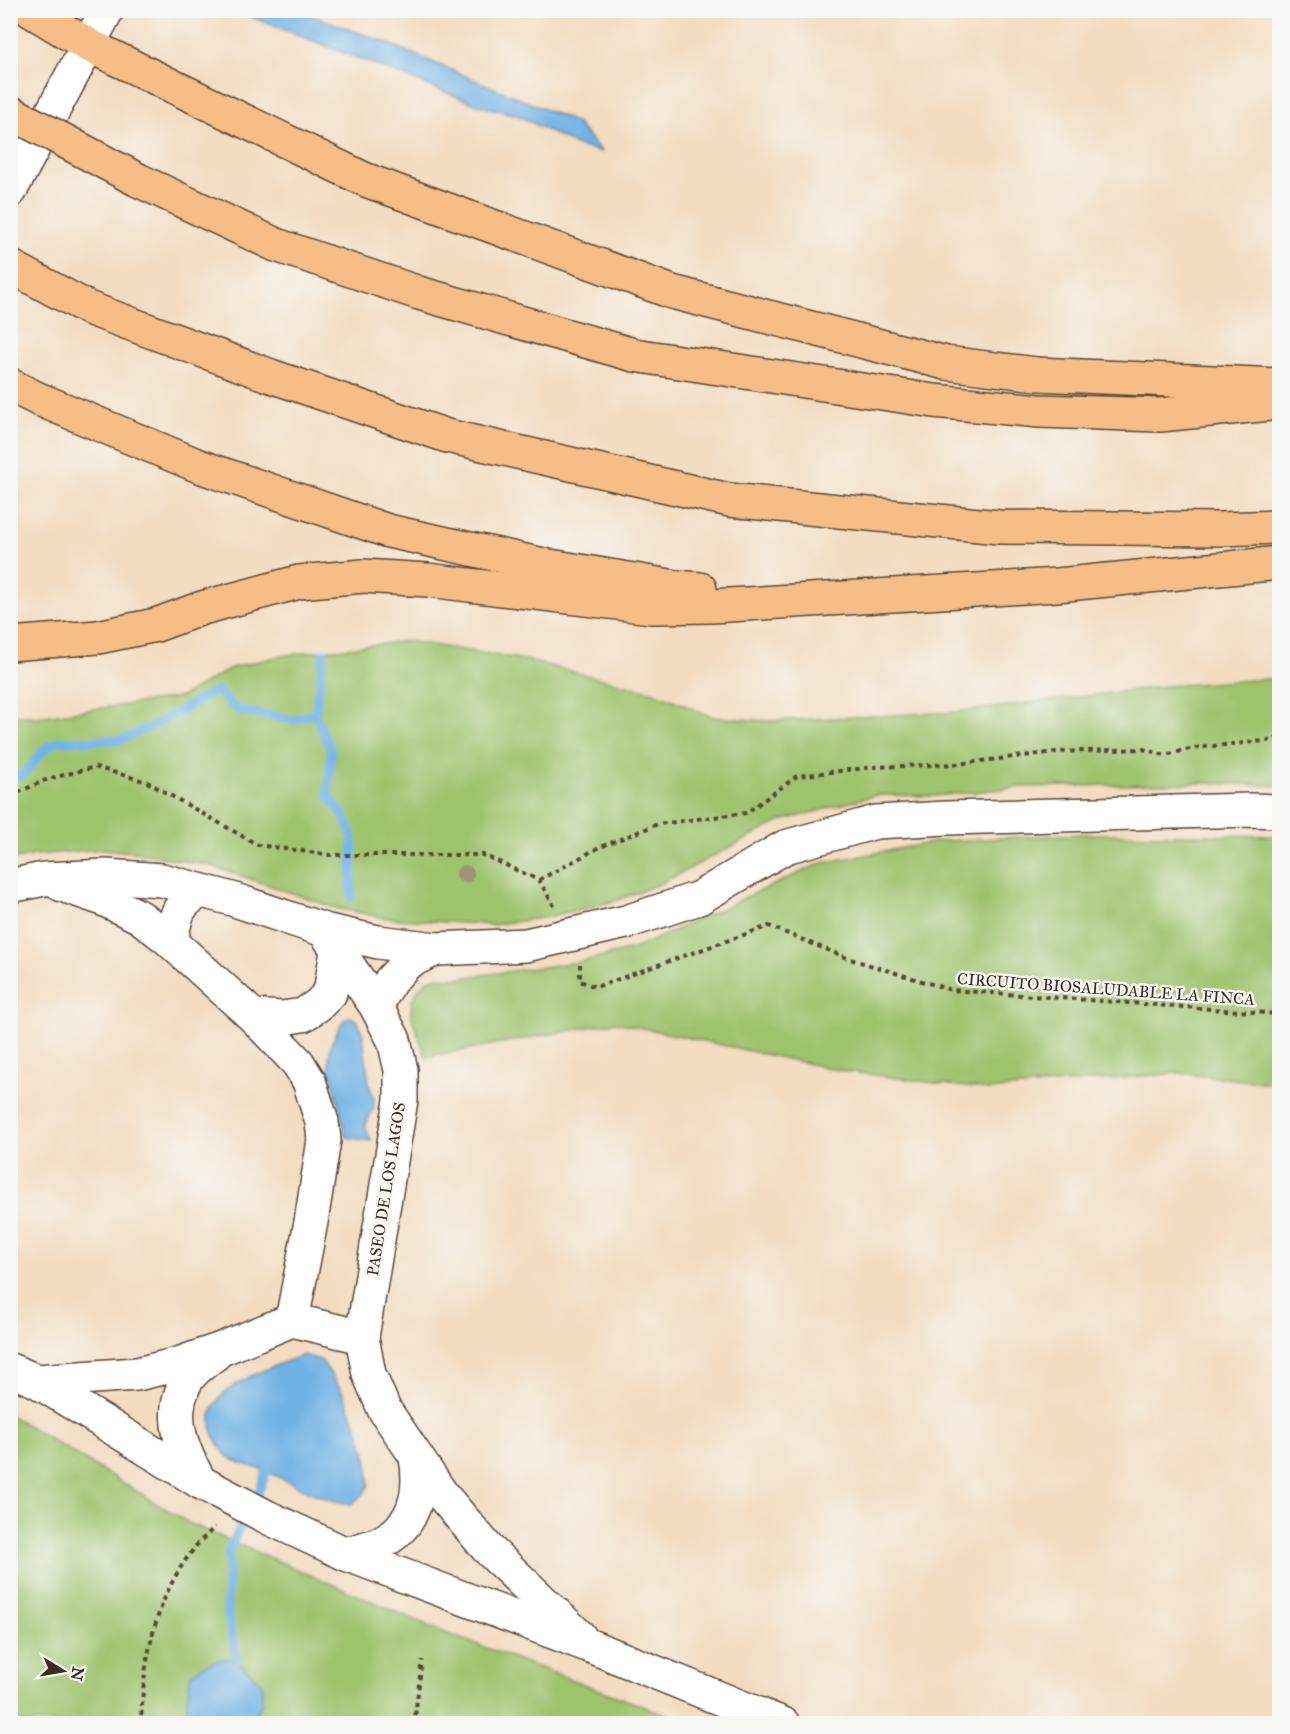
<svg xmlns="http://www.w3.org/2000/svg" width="1290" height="1734" font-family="'IM FELL Great Primer',serif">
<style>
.green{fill:#9ec36d;stroke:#6c7646;stroke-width:1.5}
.water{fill:#71b2e5;stroke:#566e82;stroke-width:1.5}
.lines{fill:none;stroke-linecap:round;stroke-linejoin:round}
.stream{stroke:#71b2e5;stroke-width:9}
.minor-casing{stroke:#574536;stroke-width:36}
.highway-casing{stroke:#574536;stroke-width:36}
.path{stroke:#574536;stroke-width:4;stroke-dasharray:4.5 4.5;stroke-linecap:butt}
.minor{stroke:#fff;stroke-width:33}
.highway{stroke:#f6be86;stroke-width:33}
.highway-bridge-casing{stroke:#574536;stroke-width:36;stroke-linecap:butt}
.highway-bridge{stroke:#f6be86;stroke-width:33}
.tree{fill:#9e9374}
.labels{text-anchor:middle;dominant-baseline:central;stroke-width:5;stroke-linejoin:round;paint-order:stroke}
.street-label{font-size:16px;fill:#3b2a1e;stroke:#f6f6f2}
</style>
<rect width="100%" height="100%" fill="#f6f6f2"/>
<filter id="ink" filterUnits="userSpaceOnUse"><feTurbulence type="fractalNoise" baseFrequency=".0167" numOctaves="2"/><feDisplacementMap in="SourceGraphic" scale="12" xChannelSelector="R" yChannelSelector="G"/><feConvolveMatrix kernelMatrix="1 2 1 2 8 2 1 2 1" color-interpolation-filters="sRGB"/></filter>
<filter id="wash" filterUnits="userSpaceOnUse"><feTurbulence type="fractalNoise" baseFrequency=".008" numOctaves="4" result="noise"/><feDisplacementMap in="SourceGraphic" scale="24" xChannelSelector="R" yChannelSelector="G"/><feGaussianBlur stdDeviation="1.35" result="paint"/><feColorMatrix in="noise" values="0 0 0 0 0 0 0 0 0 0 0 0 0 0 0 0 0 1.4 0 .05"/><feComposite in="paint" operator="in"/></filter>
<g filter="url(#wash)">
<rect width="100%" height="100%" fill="#f3dcc0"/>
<g class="green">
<path d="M407 641 526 660 654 692 713 717 769 721 957 712 1166 686 1279 678V786L1209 783 1023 787 934 796 876 795 781 821 662 883 615 901 548 917 493 925 385 918 336 908 212 866 134 852 102 849 35 855 11 860V714L37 717 181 697 233 667 286 655Z"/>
<path d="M1083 834 1279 836V1084L1178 1073 989 1090 843 1071 615 1022 426 1057 411 1015 412 1001 418 989 427 981 436 977 459 978 579 962 636 948 821 863 941 841Z"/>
<path d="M10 1415 189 1523 448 1634 689 1723H11Z"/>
</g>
<g class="water">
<path d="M236 11H300L385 42 575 122 602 152 578 146 517 115 481 106Z"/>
<path d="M349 1017 357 1020 363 1034 369 1084 374 1098V1107L365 1126 371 1141 346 1137 335 1088 329 1071V1057L331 1044 343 1021Z"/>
<path d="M304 1355 322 1361 343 1393 361 1436 368 1462 369 1485 362 1496 351 1504C319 1500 294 1483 265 1471 254 1466 236 1464 227 1456 222 1451 218 1443 215 1437 191 1390 273 1367 304 1355Z"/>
<path d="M237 1658 240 1664 262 1683V1703L251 1723H187V1699L191 1674C208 1662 216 1659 237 1658Z"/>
</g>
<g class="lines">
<g class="stream">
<path d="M315 713 324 653"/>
<path d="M10 775 22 776 46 748 58 741 121 740 155 725 217 690 237 710 294 720 315 713 331 752 328 795 345 818 353 838 351 898"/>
<path d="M257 1496 271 1461"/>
<path d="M234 1668 237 1658 227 1611 229 1550 245 1517"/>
</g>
</g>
</g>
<g filter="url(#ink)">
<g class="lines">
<defs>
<g id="minor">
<path d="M10 191 107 10"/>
<path d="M62 885 103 899 140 917 167 938 253 1016 298 1063 309 1081 322 1122 324 1140 311 1222 292 1320"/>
<path d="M10 886 44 879 106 876 162 880 232 899 324 930 378 942 436 949 526 945 626 922 699 898 785 847 876 822 946 818 1251 810 1280 811"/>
<path d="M324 930 376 1006 394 1040 401 1070V1100L362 1337 369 1374 384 1409 443 1496 488 1549 580 1637"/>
<path d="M171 941C176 916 176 904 201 891"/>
<path d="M376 1006 391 980 408 962 436 949"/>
<path d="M253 1016 282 1018 303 1015 318 1005 330 993 337 951"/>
<path d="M10 1370 37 1381 200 1482 267 1517 346 1554 590 1646 783 1724"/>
<path d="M37 1381 137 1374 178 1364 221 1349 292 1320 362 1337"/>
<path d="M200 1482C184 1453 169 1421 183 1388 188 1373 203 1363 215 1354"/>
<path d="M346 1554C357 1550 368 1548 378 1544 415 1527 422 1494 416 1457"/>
</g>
<g id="highway">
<path d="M30 10 88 45 366 180 672 292 946 363 1037 374 1280 385"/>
<path d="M138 180 276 245 419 293 634 355 934 401 1039 411 1160 415 1280 403"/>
<path d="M10 266 88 308 271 376 447 436 729 500 999 527 1220 529 1280 527"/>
<path d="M10 385 36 398 199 466 388 531 544 565 676 587 700 589"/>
<path d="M10 644 98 637 156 625 202 608 299 582 363 576 428 580 651 607 712 606 1057 585 1280 563"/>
</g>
</defs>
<use href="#minor" class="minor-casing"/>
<use href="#highway" class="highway-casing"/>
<g class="path">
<path d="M10 796 48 779 95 767 147 782 258 845 331 855H483L539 880 554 906"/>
<path d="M539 880 598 848 658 824 746 813 797 776 874 767 957 764 1056 752 1143 749 1165 755 1194 748 1273 740 1280 737"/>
<path d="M580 964V981L596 987 769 926 847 958 951 990 1280 1014"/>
<path d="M141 1724C143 1663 154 1599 193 1550 199 1541 208 1534 215 1527"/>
<path d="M414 1724 422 1660"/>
</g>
<use href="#minor" class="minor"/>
<use href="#highway" class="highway"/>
<defs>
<path id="highway-bridge" d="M10 112 138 180"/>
</defs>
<use href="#highway-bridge" class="highway-bridge-casing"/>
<use href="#highway-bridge" class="highway-bridge"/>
</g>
<circle class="tree" cx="465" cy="874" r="9"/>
</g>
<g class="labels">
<g class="street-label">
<text transform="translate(1106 989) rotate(4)">CIRCUITO BIOSALUDABLE LA FINCA</text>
<text transform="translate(386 1189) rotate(-81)">PASEO DE LOS LAGOS</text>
</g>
</g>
<rect width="1290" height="1734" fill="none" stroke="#f6f6f2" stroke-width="36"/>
<g transform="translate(63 1671) rotate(101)" stroke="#f6f6f2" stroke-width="4.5" paint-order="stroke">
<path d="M0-4.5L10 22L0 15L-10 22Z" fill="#3b2a1e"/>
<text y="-9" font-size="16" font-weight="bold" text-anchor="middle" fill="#3b2a1e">N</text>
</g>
</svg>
